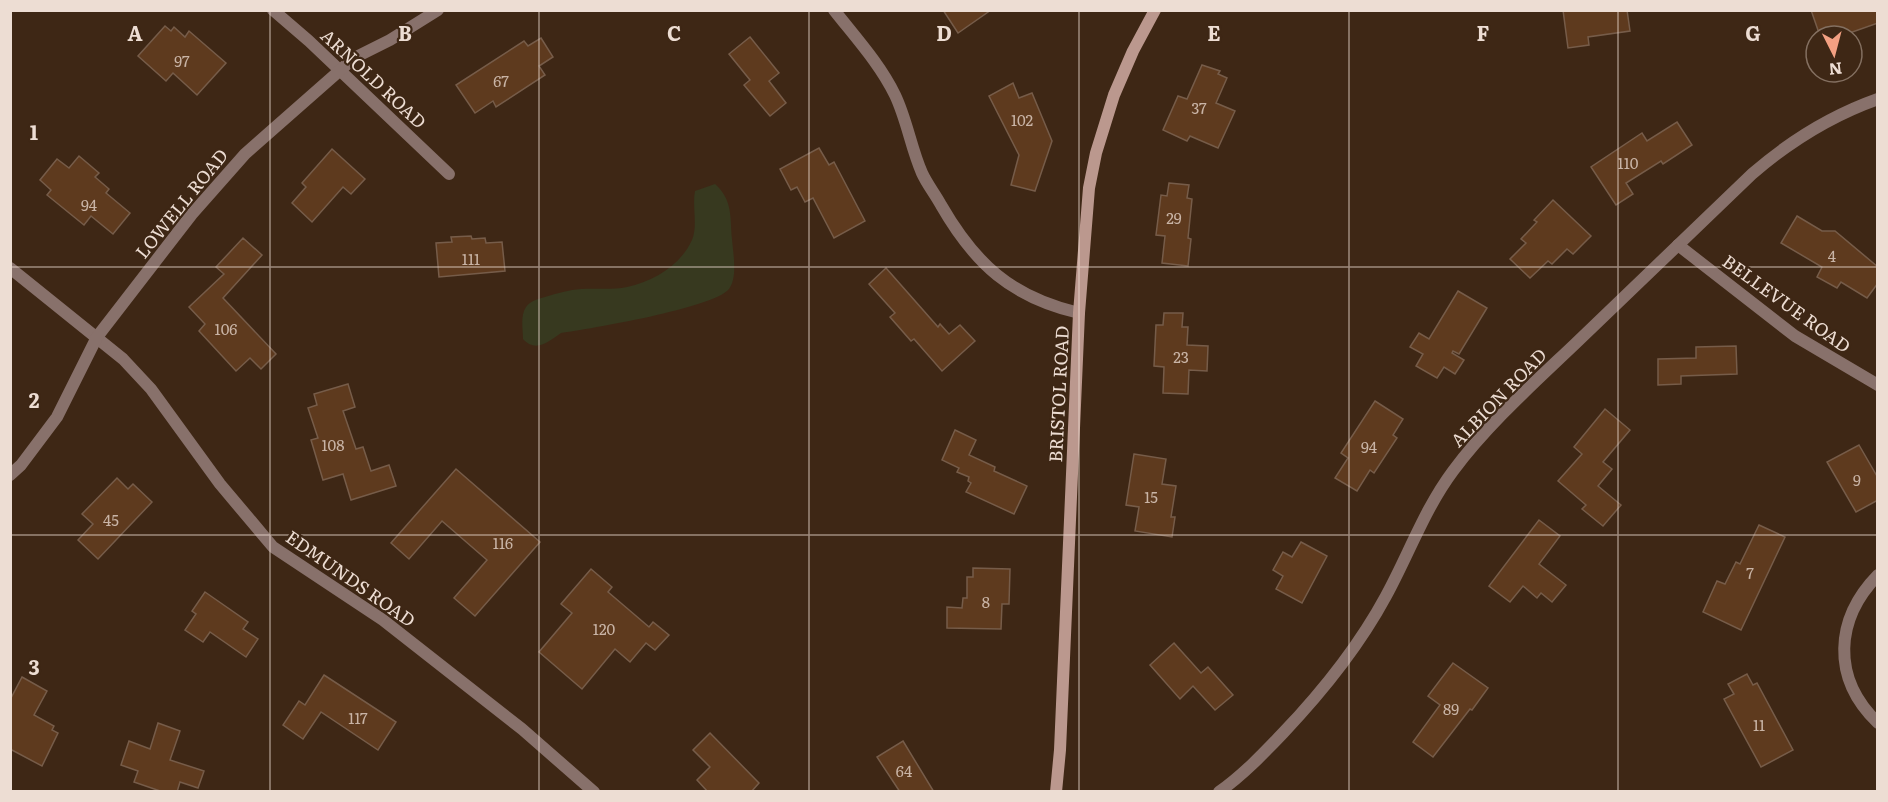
<svg xmlns="http://www.w3.org/2000/svg" width="1888" height="802" font-family="Literata,serif">
<style>
.green{fill:#37391f}
.building{fill:#5e3a1e;stroke:#765c49;stroke-width:1.5}
.lines{fill:none;stroke-linecap:round;stroke-linejoin:round}
.street{stroke:#88716b;stroke-width:12}
.secondary{stroke:#bb988e;stroke-width:12}
.grid{fill:none;stroke:#edddd3;stroke-width:1.5;stroke-opacity:0.55}
.labels{text-anchor:middle;dominant-baseline:central;stroke-width:4.5;stroke-linejoin:round;paint-order:stroke}
.number-label{font-size:15px;fill:#c9b4a6}
.street-label{font-size:18px;fill:#edddd3;stroke:#3e2715}
.grid-label{font-size:20px;text-anchor:middle;font-weight:bold;fill:#edddd3;stroke:#3e2715;stroke-width:4.5;stroke-linejoin:round;paint-order:stroke}
</style>
<rect width="100%" height="100%" fill="#3e2715"/>
<path class="green" d="M715 184C733 200 730 217 732 239 733 253 738 277 729 289 714 308 589 329 561 333 548 342 536 353 523 339 523 329 520 316 526 307 530 301 538 299 545 297 557 293 569 290 581 289 596 288 613 290 627 287 654 281 680 266 692 240 698 226 692 206 695 191Z"/>
<g class="building">
<path d="M943 10H991L958 33Z"/>
<path d="M1563 10H1627L1630 31 1588 37 1589 45 1568 48Z"/>
<path d="M1811 10H1878V23L1841 36H1820Z"/>
<path d="M165 26 171 31 174 27 185 37 189 31 226 63 197 95 173 73 166 81 138 56Z"/>
<path d="M750 37 779 73 769 81 786 103 770 116 744 85 750 80 729 54Z"/>
<path d="M541 38 553 57 539 66 545 75 496 107 493 101 475 113 456 85 524 41 528 46Z"/>
<path d="M1202 65 1220 71 1218 74 1227 78 1216 103 1235 111 1218 148 1190 136 1187 141 1163 130 1178 96 1187 99Z"/>
<path d="M1013 83 1019 98 1032 93 1052 141 1035 191 1011 185 1019 155 989 96Z"/>
<path d="M1677 122 1692 145 1663 164 1661 161 1626 183 1633 194 1616 205 1591 167 1642 133 1647 141Z"/>
<path d="M819 148 829 165 834 162 865 221 834 238 813 198 805 202 797 187 791 190 780 169Z"/>
<path d="M332 149 365 179 351 194 343 187 312 222 292 203 306 187 302 183Z"/>
<path d="M79 156 99 173 95 177 109 189 106 193 130 213 113 234 91 216 84 225 47 195 51 190 40 180 57 159 69 168Z"/>
<path d="M1169 183 1189 185 1187 198 1192 199 1188 238 1191 239 1188 266 1162 263 1165 236 1156 235 1161 195 1167 196Z"/>
<path d="M1553 200 1591 236 1573 254 1567 249 1552 264 1548 261 1530 278 1510 259 1526 243 1521 239 1537 222 1534 220Z"/>
<path d="M1797 216 1822 231H1835L1878 267V283L1867 298 1841 282 1837 288 1817 277 1822 267 1781 243Z"/>
<path d="M471 236 472 239 485 238 486 243 502 242 505 271 439 277 436 243 452 242 451 237Z"/>
<path d="M243 238 262 255 223 298 276 354 261 369 250 358 236 371 199 331 205 324 189 307 224 274 216 267Z"/>
<path d="M886 268 938 327 940 324 949 334 960 325 975 341 942 371 914 339 911 341 890 317 895 313 869 284Z"/>
<path d="M1458 291 1487 308 1459 354 1453 351 1452 353 1464 360 1455 374 1444 367 1437 378 1416 366 1423 354 1410 347 1419 333 1429 339Z"/>
<path d="M1164 313H1183L1182 327H1188L1187 345 1208 346 1207 371 1189 370 1188 394 1163 393 1164 367 1154 366 1156 325H1163Z"/>
<path d="M1736 346 1737 374 1681 376V384L1658 385V359L1696 358V347Z"/>
<path d="M348 384 355 407 343 411 356 449 363 447 371 471 389 465 396 486 351 500 343 474 323 480 311 440 318 438 308 408 317 405 314 394Z"/>
<path d="M1375 401 1403 419 1393 435 1397 438 1374 473 1370 470 1357 491 1335 478 1348 458 1341 453Z"/>
<path d="M1605 409 1630 430 1603 462 1612 469 1598 486 1621 505 1603 526 1582 509 1586 505 1558 481 1582 454 1574 447Z"/>
<path d="M955 430 976 440 969 455 995 467 994 471 1027 486 1014 514 966 492 971 483 968 481 969 477 957 472 959 468 942 460Z"/>
<path d="M1859 445 1878 478V500L1856 512 1827 462Z"/>
<path d="M1134 454 1166 459 1162 484 1176 486 1171 517H1175L1172 537 1135 531 1139 507 1126 505Z"/>
<path d="M456 469 540 542 475 616 454 598 487 560 442 521 409 559 391 543Z"/>
<path d="M117 478 128 489 133 484 152 502 98 559 78 540 93 524 82 514Z"/>
<path d="M1539 520 1560 536 1539 564 1566 585 1552 602 1541 593 1537 598 1523 586 1510 602 1489 586Z"/>
<path d="M1759 525 1785 537 1741 630 1703 612 1717 581 1725 584 1736 562 1740 564Z"/>
<path d="M1301 542 1327 556 1302 603 1276 589 1283 576 1273 570 1283 552 1292 557Z"/>
<path d="M973 568 1010 569 1009 604H1002L1001 629 947 628V607L962 608 963 598H967V577H973Z"/>
<path d="M591 569 612 587 608 592 649 627 653 622 669 635 655 650 646 643 630 662 615 649 582 689 539 652 572 613 561 604Z"/>
<path d="M205 592 248 622 243 629 258 639 246 657 210 632 203 642 185 630 196 614 192 611Z"/>
<path d="M1174 643 1201 673 1208 667 1233 695 1215 710 1193 686 1180 699 1150 665Z"/>
<path d="M1453 663 1488 688 1472 710 1470 709 1433 757 1413 742 1440 705 1428 696Z"/>
<path d="M1747 674 1753 685 1757 683 1793 750 1761 767 1724 699 1734 694 1728 684Z"/>
<path d="M324 675 396 722 378 750 321 712 303 739 283 725 299 701 305 705Z"/>
<path d="M22 677 47 691 34 715 54 726 52 730 58 733 42 766 10 749V700Z"/>
<path d="M158 723 180 731 170 760 204 771 198 788 180 782 177 792H163L134 782 138 771 121 765 129 741 150 749Z"/>
<path d="M710 733 759 783 751 792H708L697 780 710 767 693 750Z"/>
<path d="M903 741 934 792H900L877 757Z"/>
</g>
<g class="lines">
<g class="street">
<path d="M273 10 309 41 449 174"/>
<path d="M834 10C856 38 880 64 895 95 907 120 911 148 922 173 927 184 935 194 941 205 975 264 1011 297 1079 313"/>
<path d="M1678 245 1795 336 1878 385"/>
<path d="M10 268 123 359 151 389 220 484 273 547 383 620 522 729 594 792"/>
<path d="M10 475 21 465 57 417 97 337 192 214 245 154 354 58 390 40 438 10"/>
<path d="M1878 575C1835 619 1831 678 1878 723"/>
<path d="M1219 792C1243 775 1263 754 1283 733 1322 692 1359 646 1386 596 1409 554 1424 510 1453 471 1486 426 1534 383 1575 344 1634 287 1693 231 1752 174 1790 141 1830 116 1878 99"/>
</g>
<path class="secondary" d="M1056 792 1060 750 1079 313 1089 188 1096 153 1114 95 1133 51 1155 10"/>
</g>
<path class="grid" d="M270 10V792M539 10V792M809 10V792M1079 10V792M1349 10V792M1618 10V792M10 267H1878M10 535H1878"/>
<g class="labels">
<g class="number-label">
<text x="182" y="60">97</text>
<text x="501" y="80">67</text>
<text x="1199" y="107">37</text>
<text x="1022" y="119">102</text>
<text x="1628" y="162">110</text>
<text x="89" y="204">94</text>
<text x="1174" y="217">29</text>
<text x="1832" y="255">4</text>
<text x="471" y="258">111</text>
<text x="226" y="328">106</text>
<text x="1181" y="356">23</text>
<text x="333" y="444">108</text>
<text x="1369" y="446">94</text>
<text x="1857" y="479">9</text>
<text x="1151" y="496">15</text>
<text x="111" y="519">45</text>
<text x="503" y="542">116</text>
<text x="1750" y="572">7</text>
<text x="986" y="601">8</text>
<text x="604" y="628">120</text>
<text x="1451" y="708">89</text>
<text x="358" y="717">117</text>
<text x="1759" y="724">11</text>
<text x="904" y="770">64</text>
</g>
<g class="street-label">
<text transform="translate(374 78) rotate(43)">ARNOLD ROAD</text>
<text transform="translate(181 203) rotate(-51)">LOWELL ROAD</text>
<text transform="translate(1787 303) rotate(36)">BELLEVUE ROAD</text>
<text transform="translate(1058 394) rotate(-87)">BRISTOL ROAD</text>
<text transform="translate(1498 397) rotate(-46)">ALBION ROAD</text>
<text transform="translate(351 578) rotate(35)">EDMUNDS ROAD</text>
</g>
</g>
<g class="grid-label">
<text x="135" y="41">A</text>
<text x="405" y="41">B</text>
<text x="674" y="41">C</text>
<text x="944" y="41">D</text>
<text x="1214" y="41">E</text>
<text x="1483" y="41">F</text>
<text x="1753" y="41">G</text>
<text x="34" y="140">1</text>
<text x="34" y="408">2</text>
<text x="34" y="675">3</text>
</g>
<rect width="1888" height="802" fill="none" stroke="#edddd3" stroke-width="24"/>
<g transform="translate(1834 54) rotate(174)"><circle r="28" fill="#3e2715" stroke="#847061" stroke-width="1.5"/>
<path d="M0-4.5L10 22L0 15L-10 22Z" fill="#f3a082"/>
<text y="-9" font-size="16" font-weight="bold" text-anchor="middle" fill="#edddd3">N</text>
</g>
</svg>
